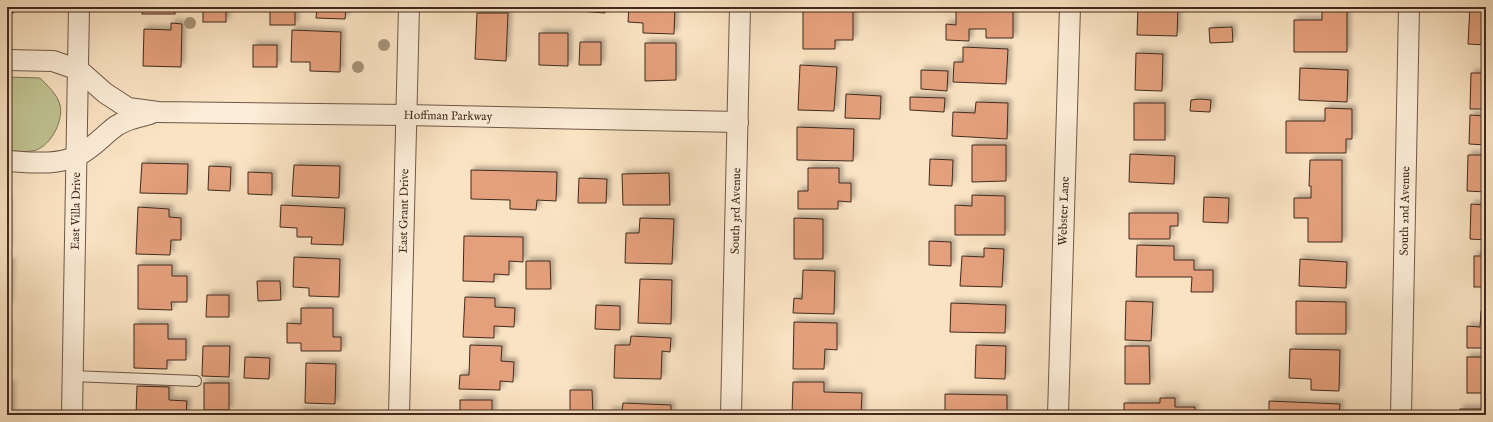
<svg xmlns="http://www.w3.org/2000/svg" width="1493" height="422" font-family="'IM FELL English',serif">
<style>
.green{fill:#c1c392;stroke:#817658}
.building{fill:#e4a07c;stroke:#412a1e;filter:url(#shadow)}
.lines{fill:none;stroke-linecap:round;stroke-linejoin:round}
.lane-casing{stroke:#6f5847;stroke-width:12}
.street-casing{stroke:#6f5847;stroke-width:22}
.lane{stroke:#fcedd8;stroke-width:10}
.street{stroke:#fcedd8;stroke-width:20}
.tree{fill:#a69278}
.labels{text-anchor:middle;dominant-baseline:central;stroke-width:3;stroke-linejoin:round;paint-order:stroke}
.street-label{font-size:12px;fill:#412a1e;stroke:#fcedd8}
</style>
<defs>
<filter id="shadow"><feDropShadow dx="3.5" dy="-3.5" stdDeviation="2" flood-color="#0004"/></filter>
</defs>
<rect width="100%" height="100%" fill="#fae3c3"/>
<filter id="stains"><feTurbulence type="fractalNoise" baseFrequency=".005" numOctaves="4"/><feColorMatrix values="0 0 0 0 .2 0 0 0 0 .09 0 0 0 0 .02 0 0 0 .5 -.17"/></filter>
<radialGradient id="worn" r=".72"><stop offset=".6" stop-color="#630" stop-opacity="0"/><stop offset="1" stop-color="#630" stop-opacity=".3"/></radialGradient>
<path class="green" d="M7 77 40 78C48 86 57 94 60 105 64 122 49 149 32 151 24 152 15 151 7 151Z"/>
<g class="building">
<rect x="7" y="7" width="6" height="6"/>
<rect x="142" y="7" width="33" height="7"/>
<rect x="203" y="7" width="23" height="15"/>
<rect x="270" y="7" width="25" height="18"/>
<path d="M317 7H346L345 19 316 18Z"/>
<path d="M579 7H605V13L579 11Z"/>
<path d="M629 7H675L674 34 643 33V23L628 22Z"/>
<path d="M803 7H853V40H835V49H803Z"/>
<path d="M956 7H1013V38H986V29H969V41L946 40V24L956 25Z"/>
<path d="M1138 7H1178L1177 36 1137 35Z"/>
<path d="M1470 7H1486V45L1468 44Z"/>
<path d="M1322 10H1347V52H1294V20H1322Z"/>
<path d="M477 13H508L506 61 475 59Z"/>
<path d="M171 23 182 24 181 67 143 66 144 29 171 30Z"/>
<path d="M1232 27 1233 42 1210 43 1209 28Z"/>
<path d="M292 30 341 32 340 72 310 71V62H291Z"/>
<path d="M539 33H568V66L539 65Z"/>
<path d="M580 42H601V65H579Z"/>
<path d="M645 43H676V80L645 81Z"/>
<rect x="253" y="45" width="24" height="22"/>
<path d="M963 47 1008 49 1006 84 953 82 954 62H963Z"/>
<path d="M1136 53 1163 54 1162 91 1135 90Z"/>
<path d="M800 65 837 67 834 111 798 110Z"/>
<path d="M1300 68 1348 70 1347 102 1299 100Z"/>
<path d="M921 70 948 71 947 91 921 89Z"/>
<path d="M1471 73H1486V109H1470Z"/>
<path d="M846 94 881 96 880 119 845 118Z"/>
<path d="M910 97 945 98 944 112 910 110Z"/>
<path d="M1200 99 1211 100 1210 112 1190 111 1191 100Z"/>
<path d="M976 102 1008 103 1007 139 952 136 953 112 975 113Z"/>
<rect x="1134" y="103" width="31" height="37"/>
<path d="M1325 108 1352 109V139H1346V153H1286V121H1325Z"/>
<path d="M1470 115 1486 116V145L1469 144Z"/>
<path d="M797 127 854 129 853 161 797 160Z"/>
<path d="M972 145H1006V181L972 182Z"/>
<path d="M1130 154 1175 156 1174 184 1129 182Z"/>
<path d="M1468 155H1486V192L1467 191Z"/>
<path d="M930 159 953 160 952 186 929 185Z"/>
<path d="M1310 160H1342V242H1308V218H1294V198H1311V186H1309Z"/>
<path d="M142 163 188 164 187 194 140 193Z"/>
<path d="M294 165 340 166 339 198 292 196Z"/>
<path d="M209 166 231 167 230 191 208 190Z"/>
<path d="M808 168H839V183H851V202L838 201V209H798V191H808Z"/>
<path d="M471 170 557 172 556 201 537 200 536 210 510 209V200L471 199Z"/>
<path d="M248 172 272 173V195L248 194Z"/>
<path d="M669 173 670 205H623L622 174Z"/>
<path d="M579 178 607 179 606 203H578Z"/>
<path d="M972 195 1005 196V235H955V205L972 206Z"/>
<path d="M1204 197 1229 198 1228 223 1203 222Z"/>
<rect x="7" y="202" width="1" height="47"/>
<path d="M1471 204 1486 205V240L1470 239Z"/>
<path d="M281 205 345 208 343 245 311 244 312 237H297V228L280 227Z"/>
<path d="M138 207 169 209V217L181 218V240H171L170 255 136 254Z"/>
<path d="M1129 213H1178V226H1170V239H1129Z"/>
<path d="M640 218 674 219 672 264 625 263 626 233H639Z"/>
<path d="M794 218 823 219V259H794Z"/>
<path d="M464 236 523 237V262L509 261V275L494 274V282L463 281Z"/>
<path d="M929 241 951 242V266L929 265Z"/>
<path d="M1137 245 1174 246V260H1194V270H1213V292H1191L1192 277H1136Z"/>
<path d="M984 248 1004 249 1002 287 960 286 962 256 984 257Z"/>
<rect x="1474" y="256" width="12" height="31"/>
<path d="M294 257 340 259 339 297 309 296V288L293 287Z"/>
<path d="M1300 259 1347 262 1346 288 1299 286Z"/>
<path d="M526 261H550L551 289H526Z"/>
<path d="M7 262H11L9 306H7Z"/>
<path d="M138 265H172V276H187V302H171L172 310 138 309Z"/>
<path d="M803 270 835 271 834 314 793 313 794 298 802 299Z"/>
<path d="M640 279 672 280 671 324 638 323Z"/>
<path d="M257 281H280L281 300 258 301Z"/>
<path d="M207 295H229V317H206Z"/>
<path d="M465 297 495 298V307L515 308 514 327 494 326V338L463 337Z"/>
<path d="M1126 301 1153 302 1151 341 1125 340Z"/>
<path d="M1296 301 1346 302V334H1296Z"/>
<path d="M951 303 1006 305 1005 333 950 332Z"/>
<path d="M596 305 620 306V330L595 329Z"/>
<path d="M301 308H333V337H341V351H301V343H287V323L301 324Z"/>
<path d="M1481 311H1486V348H1467V326L1480 327Z"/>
<path d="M794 322 837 323V350L825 349 824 369H793Z"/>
<path d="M134 324H168V339H186V360H167V369L134 368Z"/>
<rect x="7" y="325" width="1" height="47"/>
<path d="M631 336 671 338 670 352 662 351 661 379 614 378 615 345H630Z"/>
<path d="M470 345 502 346 501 361 514 362 513 382 500 381V390L459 389 460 375H469Z"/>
<path d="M976 345 1006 346 1005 379 975 378Z"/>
<path d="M203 346H230L229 377 202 376Z"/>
<path d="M1125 346H1149L1150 384H1125Z"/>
<path d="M1290 349 1340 350 1339 391 1311 390V379L1289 378Z"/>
<path d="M245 357 270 358 269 379 244 378Z"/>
<rect x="1467" y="357" width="19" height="36"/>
<path d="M306 363 336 364 335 404 305 403Z"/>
<path d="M793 382H824V392L862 393 861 415H792Z"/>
<rect x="204" y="383" width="25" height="27"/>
<rect x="7" y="384" width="4" height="31"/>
<path d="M137 386 169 387V400L187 401 186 415H136Z"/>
<path d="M570 390H592L593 415H570Z"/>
<path d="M945 394 1007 395V415H945Z"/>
<path d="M1160 398H1175V407H1195V415H1124V403H1160Z"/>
<rect x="460" y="400" width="32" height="15"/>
<path d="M1269 401 1340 404 1339 415H1269Z"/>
<path d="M623 403 671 405V415H609V411H622Z"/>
<rect x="1460" y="409" width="26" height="6"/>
<path d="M300 411 338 412 337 415H300Z"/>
</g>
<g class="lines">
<defs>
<path id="lane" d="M72 376 196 381"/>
<g id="street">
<path d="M7 60 53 61 79 70 105 93 128 108 158 112 406 115 738 122"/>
<path d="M7 161C30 162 55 166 77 156 90 150 100 139 111 130 122 120 136 118 150 114"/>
<path d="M72 415 79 7"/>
<path d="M399 415 409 7"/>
<path d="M731 415 740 7"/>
<path d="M1058 415 1070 7"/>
<path d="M1401 415 1409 7"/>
</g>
</defs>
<use href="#lane" class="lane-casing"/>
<use href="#street" class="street-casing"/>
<use href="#lane" class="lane"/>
<use href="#street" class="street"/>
</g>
<g class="tree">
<circle cx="190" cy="23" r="6"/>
<circle cx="384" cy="45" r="6"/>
<circle cx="358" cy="67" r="6"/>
</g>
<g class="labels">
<g class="street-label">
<text transform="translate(448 116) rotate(1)">Hoffman Parkway</text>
<text transform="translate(76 211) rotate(-89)">East Villa Drive</text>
<text transform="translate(404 211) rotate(-89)">East Grant Drive</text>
<text transform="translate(736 211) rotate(-89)">South 3rd Avenue</text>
<text transform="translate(1064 211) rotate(-88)">Webster Lane</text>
<text transform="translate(1405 211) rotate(-89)">South 2nd Avenue</text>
</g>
</g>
<rect width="1493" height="422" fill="none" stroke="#fae3c3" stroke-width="24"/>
<rect x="8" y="8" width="1477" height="406" fill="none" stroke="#412a1e" stroke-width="2"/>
<rect x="12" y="12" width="1469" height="398" fill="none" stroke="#412a1e"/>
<rect width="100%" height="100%" filter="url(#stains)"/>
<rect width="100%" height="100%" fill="url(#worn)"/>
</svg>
